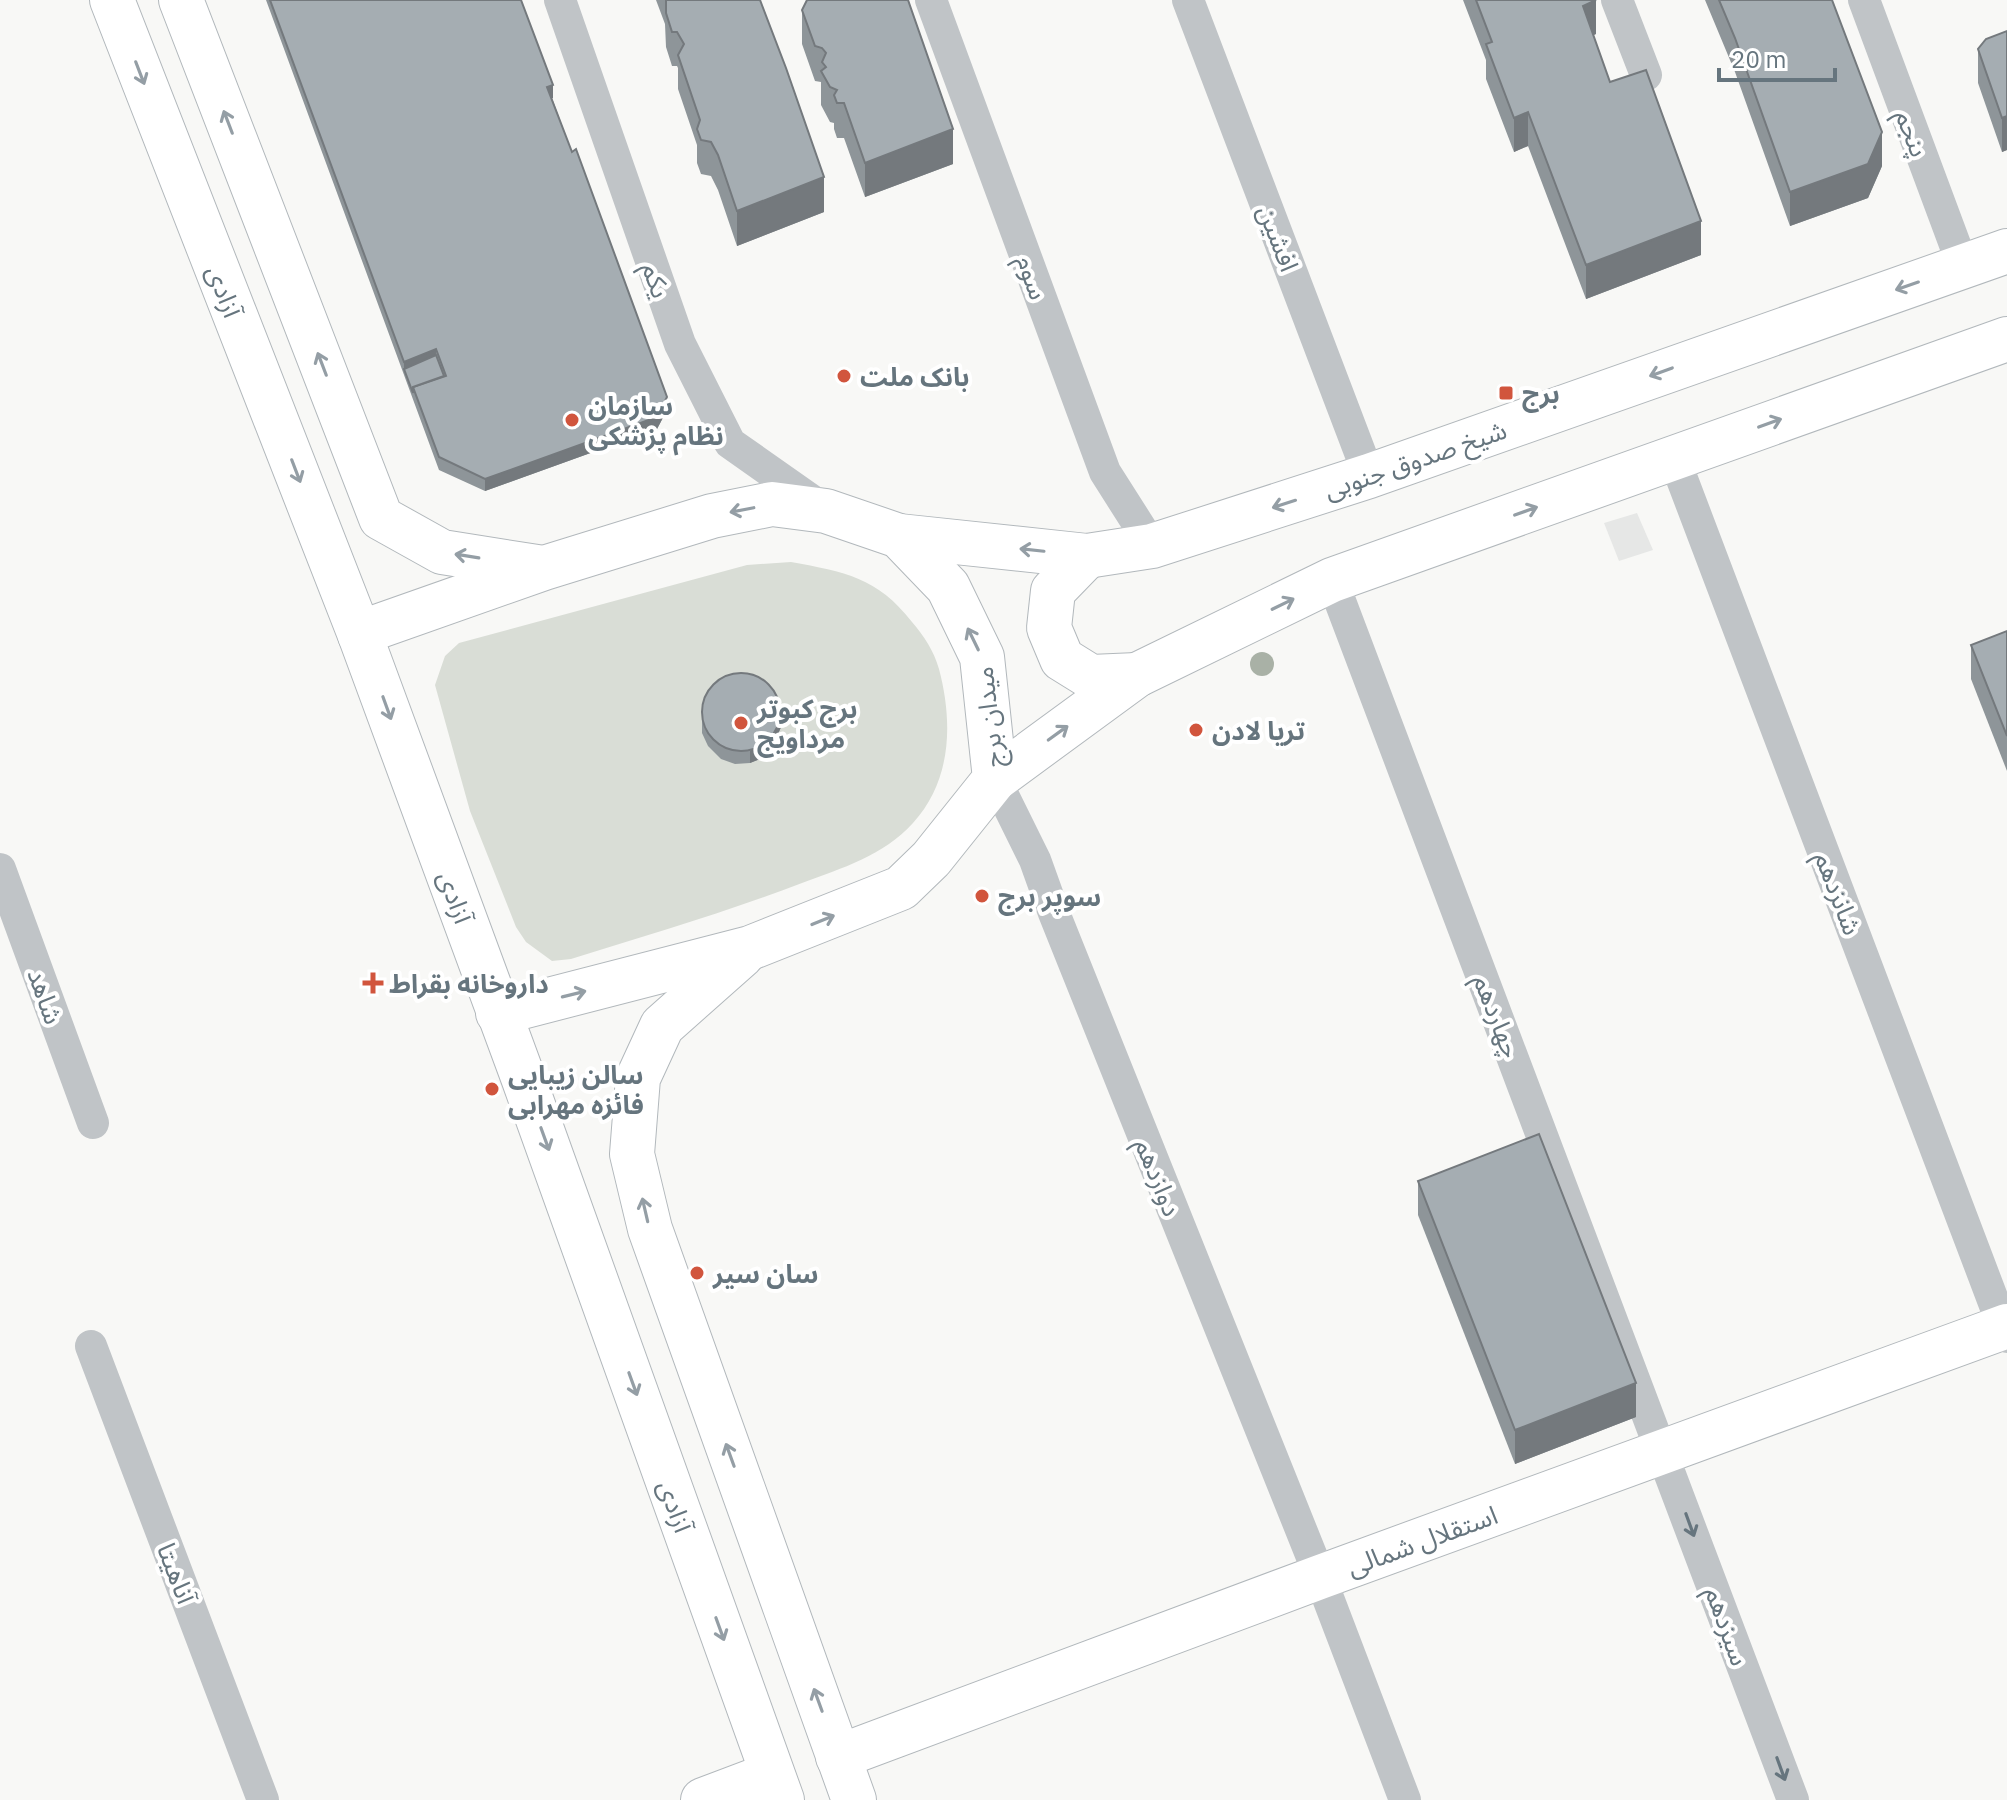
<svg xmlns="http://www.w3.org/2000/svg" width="2007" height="1800" font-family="'IBM Plex Sans','Noto Sans Arabic',sans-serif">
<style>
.built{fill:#e6e7e6}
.green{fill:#d9ddd6}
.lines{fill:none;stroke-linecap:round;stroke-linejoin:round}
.secondary-casing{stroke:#b2b8bc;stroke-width:46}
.street{stroke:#c0c4c7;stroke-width:32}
.secondary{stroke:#fff;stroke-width:44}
.tree{fill:#a9b1a6}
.wall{fill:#8e9599}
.shaded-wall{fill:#74797d}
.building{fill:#a5adb2;stroke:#74797d;stroke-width:2}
.oneway{stroke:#949ea5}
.oneway2{stroke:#66757e}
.poi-dot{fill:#d1553d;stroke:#fff;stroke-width:3}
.labels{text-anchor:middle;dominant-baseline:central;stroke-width:8;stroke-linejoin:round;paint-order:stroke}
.street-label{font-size:26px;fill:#66757e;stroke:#fff}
.poi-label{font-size:26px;font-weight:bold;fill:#66757e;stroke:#fff;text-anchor:start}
</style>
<rect width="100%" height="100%" fill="#f8f8f6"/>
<path class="built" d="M1637 513 1653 550 1619 561 1604 523Z"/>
<path class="green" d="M791 562C845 572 877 577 912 622 924 636 934 651 939 669 953 722 952 780 913 823 883 856 842 868 802 883 727 912 648 935 571 959L552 961 526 942 516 927 470 811 435 685 445 656 459 643 747 565Z"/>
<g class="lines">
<defs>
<g id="secondary">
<path d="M112 0 360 635 524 1080 782 1800"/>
<path d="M181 0 381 518 442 552 537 567"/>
<path d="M899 536 1087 556 1152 546 1369 476 2007 251"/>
<path d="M1087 556 1053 591 1049 628 1062 659 1091 677 1137 675"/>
<path d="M360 635 368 630 544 568 712 516 772 504 826 511 899 536 948 587 982 657 995 779 931 859 901 888 750 948 498 1013"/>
<path d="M995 779 1137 675 1332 580 2007 339"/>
<path d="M742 955 662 1026 638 1078 632 1154 650 1229 854 1800"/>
<path d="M838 1757 1320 1577 2007 1326"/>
<path d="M703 1800 772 1774"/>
</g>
</defs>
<use href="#secondary" class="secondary-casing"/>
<g class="street">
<path d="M560 0 680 344 730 443 824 509"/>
<path d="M931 0 1105 472 1152 546"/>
<path d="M1188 0 1369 476"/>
<path d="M1617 0 1646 75"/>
<path d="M1864 0 1963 266"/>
<path d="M1674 458 2007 1337"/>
<path d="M1332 580 1793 1800"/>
<path d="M995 779 1035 860 1054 913 1320 1577 1405 1800"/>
<path d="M0 869 93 1123"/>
<path d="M91 1346 263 1800"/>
</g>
<use href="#secondary" class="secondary"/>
</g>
<circle class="tree" cx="1262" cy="664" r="12"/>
<g class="wall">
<path d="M266 0H521L553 98H552L667 410 657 429 485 491 439 470Z"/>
<path d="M656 0H760L824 212 737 246 718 190 711 176 701 174 697 163V145L678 89V68L677 66H672L666 47 665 24Z"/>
<path d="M1463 0H1596V34L1593 35 1610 82 1701 255 1586 299 1528 146 1514 152 1486 79V60Z"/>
<path d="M1705 0H1832L1882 166 1868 198 1790 226 1735 72Z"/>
<path d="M802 10 953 164 865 197 844 138H837L834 129V123L830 122 821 105V82L815 81 802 44Z"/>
<path d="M2007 31V150L2002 152 1978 83V49Z"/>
<path d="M2007 631V771L1971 679V645Z"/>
<path d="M702 706 781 727 771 751 760 759 750 763 735 764 721 759 708 746 702 733Z"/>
<path d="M1418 1181 1636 1417 1515 1464 1418 1215Z"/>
</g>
<g class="shaded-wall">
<path d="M1596 0V34L1583 40V6Z"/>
<path d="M553 85V98L547 100V87Z"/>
<path d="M1528 112V146L1514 152V118Z"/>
<path d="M2007 116V150L2002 152V118Z"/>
<path d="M953 129V164L865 197V163Z"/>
<path d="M1882 132V166L1868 198 1790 226V192Z"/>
<path d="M824 177V212L737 246V211Z"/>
<path d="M1701 221V255L1586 299V265Z"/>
<path d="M436 349V361L404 369V362Z"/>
<path d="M667 397V410L657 429 485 491V479Z"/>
<path d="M781 714V727L771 751 760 759 750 763V751Z"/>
<path d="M1636 1383V1417L1515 1464V1430Z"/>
</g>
<g class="building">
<path d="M270 0H521L553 85 547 87 572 152 576 149 667 397 657 417 485 479 439 457 413 387 446 376 436 349 404 362Z"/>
<path d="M666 0H760L786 68 824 177 737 211 718 155 711 142 701 140 697 129 700 120 678 55 684 44 677 32H672L666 13Z"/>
<path d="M807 0H908L953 129 865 163 844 103H837L834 95 837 90 830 87 821 71 826 67 822 62 826 53 822 48 815 46 802 10Z"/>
<path d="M1476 0H1596L1583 6 1610 82 1646 70 1701 221 1586 265 1528 112 1514 118 1486 44 1492 42Z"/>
<path d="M1719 0H1832L1882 132 1868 164 1790 192 1735 38Z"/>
<path d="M2007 31V116L2002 118 1978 49 1986 39Z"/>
<path d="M436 355 444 376 413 387V393L404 369Z"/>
<path d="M2007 631V736L1971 645Z"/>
<circle cx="741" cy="712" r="39"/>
<path d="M1539 1134 1636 1383 1515 1430 1418 1181Z"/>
</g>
<defs><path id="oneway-shaft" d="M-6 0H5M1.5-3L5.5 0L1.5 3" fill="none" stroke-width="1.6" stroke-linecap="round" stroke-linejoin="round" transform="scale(2)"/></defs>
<g class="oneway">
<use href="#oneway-shaft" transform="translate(140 73) rotate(69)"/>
<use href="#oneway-shaft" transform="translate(228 122) rotate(-111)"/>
<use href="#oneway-shaft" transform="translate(1907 286) rotate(161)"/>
<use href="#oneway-shaft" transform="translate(322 364) rotate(-111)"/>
<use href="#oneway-shaft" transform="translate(1661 372) rotate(160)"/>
<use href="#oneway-shaft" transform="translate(1770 423) rotate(-20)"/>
<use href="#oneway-shaft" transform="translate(296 471) rotate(69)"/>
<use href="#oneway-shaft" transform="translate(1284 504) rotate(162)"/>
<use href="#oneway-shaft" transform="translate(742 510) rotate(169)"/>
<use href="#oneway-shaft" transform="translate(1526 511) rotate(-20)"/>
<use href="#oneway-shaft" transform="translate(1032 550) rotate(-174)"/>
<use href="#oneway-shaft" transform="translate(467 556) rotate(-171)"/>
<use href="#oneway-shaft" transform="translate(1283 604) rotate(-26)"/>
<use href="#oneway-shaft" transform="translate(973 639) rotate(-116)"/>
<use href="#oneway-shaft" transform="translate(387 708) rotate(70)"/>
<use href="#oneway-shaft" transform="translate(1058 733) rotate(-36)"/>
<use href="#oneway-shaft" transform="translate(823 920) rotate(-22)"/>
<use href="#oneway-shaft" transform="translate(574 994) rotate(-14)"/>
<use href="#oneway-shaft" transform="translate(545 1139) rotate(70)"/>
<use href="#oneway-shaft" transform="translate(645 1210) rotate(-103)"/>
<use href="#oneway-shaft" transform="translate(633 1384) rotate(70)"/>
<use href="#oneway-shaft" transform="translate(730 1455) rotate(-110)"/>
<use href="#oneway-shaft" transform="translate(720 1629) rotate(70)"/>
<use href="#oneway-shaft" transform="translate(818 1700) rotate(-110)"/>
</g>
<g class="oneway2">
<use href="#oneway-shaft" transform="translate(1690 1525) rotate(70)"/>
<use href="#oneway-shaft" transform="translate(1781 1769) rotate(70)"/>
</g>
<g class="poi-dot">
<circle cx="844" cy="376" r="8"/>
<rect x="1498" y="385" width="16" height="16" rx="4"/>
<circle cx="572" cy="420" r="8"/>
<circle cx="741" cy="723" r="8"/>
<circle cx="1196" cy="730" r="8"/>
<circle cx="982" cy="896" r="8"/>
<path d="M369 971h8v8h8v8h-8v8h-8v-8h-8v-8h8z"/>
<circle cx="492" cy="1089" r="8"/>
<circle cx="697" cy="1273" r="8"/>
</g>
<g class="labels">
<g class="street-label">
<text transform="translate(1913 133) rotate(69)">پنجم</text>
<text transform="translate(1279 238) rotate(69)">افشین</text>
<text transform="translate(1033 277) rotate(70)">سوم</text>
<text transform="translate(657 280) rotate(71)">یکم</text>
<text transform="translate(225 291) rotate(69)">آزادی</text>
<text transform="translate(1415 459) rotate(-19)">شیخ صدوق جنوبی</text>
<text transform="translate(988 717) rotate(-96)">میدان برج</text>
<text transform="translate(1839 893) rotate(69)">شانزدهم</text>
<text transform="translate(456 897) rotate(70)">آزادی</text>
<text transform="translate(46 996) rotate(70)">شاهد</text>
<text transform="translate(1498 1016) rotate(69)">چهاردهم</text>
<text transform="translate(1159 1177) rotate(68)">دوازدهم</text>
<text transform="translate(676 1506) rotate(70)">آزادی</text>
<text transform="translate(1422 1540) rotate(-20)">استقلال شمالی</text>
<text transform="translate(177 1573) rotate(69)">آناهیتا</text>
<text transform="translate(1728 1626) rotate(70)">سیزدهم</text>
</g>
<g class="poi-label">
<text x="860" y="376">بانک ملت</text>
<text x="1522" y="393">برج</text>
<text x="588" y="405">سازمان<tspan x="588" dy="30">نظام پزشکی</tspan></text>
<text x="757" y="708">برج کبوتر<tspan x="757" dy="30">مرداویج</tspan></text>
<text x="1212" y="730">تریا لادن</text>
<text x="998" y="896">سوپر برج</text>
<text x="389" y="983">داروخانه بقراط</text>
<text x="508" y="1074">سالن زیبایی<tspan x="508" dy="30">فائزه مهرابی</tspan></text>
<text x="713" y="1273">سان سیر</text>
</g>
</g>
<path d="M1719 68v12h116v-12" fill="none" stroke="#66757e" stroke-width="4"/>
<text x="1731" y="68" font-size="24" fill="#66757e" stroke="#ffffff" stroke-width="6" paint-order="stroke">20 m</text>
</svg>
